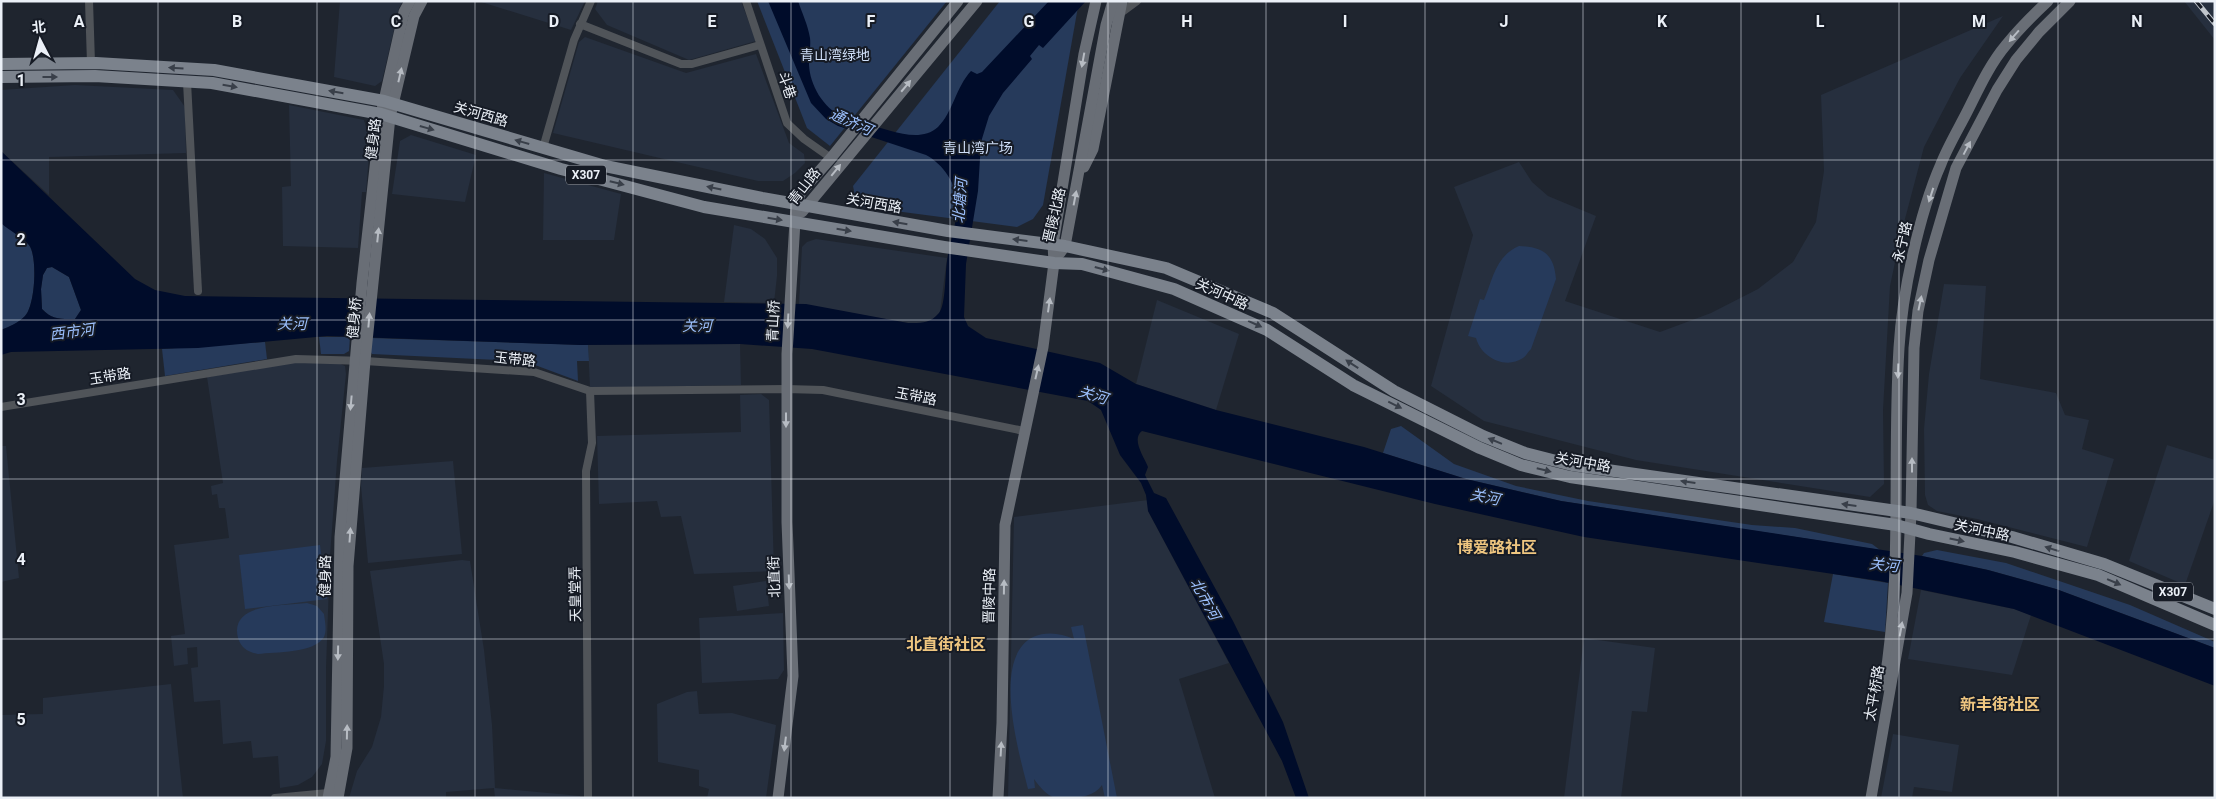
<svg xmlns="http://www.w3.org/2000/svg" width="2216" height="799" font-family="Roboto,'Noto Sans SC',sans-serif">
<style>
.built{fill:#262f3e}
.green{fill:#263a5b}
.water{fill:#000c2a;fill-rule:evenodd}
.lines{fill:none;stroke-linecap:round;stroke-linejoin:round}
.street{stroke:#505459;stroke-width:8}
.secondary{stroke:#696e76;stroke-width:11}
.primary{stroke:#7b828c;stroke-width:12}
.rail-casing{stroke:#c0c5cc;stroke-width:5}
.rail{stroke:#161b25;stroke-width:3;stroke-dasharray:9;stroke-linecap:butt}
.oneway{fill:#b7bcc3}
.oneway2{fill:#393f49}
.grid{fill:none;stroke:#ebf0f7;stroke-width:1;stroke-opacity:0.55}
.labels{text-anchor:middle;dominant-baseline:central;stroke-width:4;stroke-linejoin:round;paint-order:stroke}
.shield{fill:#161b25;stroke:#abb0b8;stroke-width:1}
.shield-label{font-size:12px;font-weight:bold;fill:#ebf0f7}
.park-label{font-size:14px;fill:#d0dff8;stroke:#161b25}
.street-label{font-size:14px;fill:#ebf0f7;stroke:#161b25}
.water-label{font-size:15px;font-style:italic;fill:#9bbffc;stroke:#161b25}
.quarter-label{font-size:16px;font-weight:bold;fill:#efc680;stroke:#161b25}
.grid-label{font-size:16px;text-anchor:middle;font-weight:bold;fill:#ebf0f7;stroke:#161b25;stroke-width:4;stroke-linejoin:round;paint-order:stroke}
</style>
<rect width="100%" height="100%" fill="#1f252f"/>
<g class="built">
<path d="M340 1H403L399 8 382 81 375 86 334 77Z"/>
<path d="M478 1H585L571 30Z"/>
<path d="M598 1H741L756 41 689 60 607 25 595 9Z"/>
<path d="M2184 1H2215V40Z"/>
<path d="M2003 16 1960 78 1924 147 1901 234 1890 286 1883 410 1884 484 1870 497 1636 460 1484 421 1431 386 1473 235 1454 187 1519 162 1532 182 1548 196 1596 216 1565 301 1660 332 1711 313 1758 289 1793 262 1816 222 1824 171 1821 95Z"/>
<path d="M585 37 686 73 756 54 789 143 804 154 805 163 795 173 783 181H758L553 133 579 42Z"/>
<path d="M75 85 173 90 185 107 186 153 49 157V195L1 151V90Z"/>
<path d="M289 105 364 120 370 143 366 192H362L358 248 283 246 282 187 291 186Z"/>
<path d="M411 135 476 155 465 202 392 194 400 141Z"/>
<path d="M544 173 621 194 614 240H543Z"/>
<path d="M734 225 751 229 765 239 777 258V276L774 303 724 302Z"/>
<path d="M816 239 947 258 940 312 932 320 924 323H908L799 304 802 247 807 242Z"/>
<path d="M1944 284 1986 286 1980 379 2056 393 2065 415 2089 420 2082 449 2114 459 2087 547 1977 519 1937 511 1928 505 1925 495 1924 429 1929 374Z"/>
<path d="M1157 300 1239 334 1216 410 1136 384Z"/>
<path d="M740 344 741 385 590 388 588 345Z"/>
<path d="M297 362 338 363 345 366 346 374 337 461 330 556 326 668V741L322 764 312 777 298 785 280 788 278 756 253 758 251 741 223 744 220 700 194 702 191 668 198 667 197 647 187 648 188 664 174 666 171 636 185 634 174 545 229 538 225 508H219L217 494 212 495 211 486 223 483 207 377Z"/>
<path d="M761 394 769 400 774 571 694 574 681 516 661 517 657 501 599 504 597 436 741 432 740 395Z"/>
<path d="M2167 445 2215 460V499L2185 585 2129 561Z"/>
<path d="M1 446H6L19 578 1 582Z"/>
<path d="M453 461 462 554 368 563 361 486 362 468Z"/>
<path d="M1148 500V511L1229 663 1179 679 1215 798H1008L1014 517Z"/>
<path d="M462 560 470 561 484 650 492 725 495 788 580 796V798H495L494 788 446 792V798H349L357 771 372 747 381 717 384 686V664L370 571Z"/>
<path d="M766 581 769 606 737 611 733 586Z"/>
<path d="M1921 590 2014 609 2031 615 2012 675 1908 659Z"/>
<path d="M783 613 784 670 778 679 702 683 699 618Z"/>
<path d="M1584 638 1655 648 1647 712 1632 711 1621 798H1564Z"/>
<path d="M171 684 183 798H1V715L43 714V698Z"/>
<path d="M697 691 699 714 732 713 776 725 766 798H707L709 789 699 786V770L658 762 657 704 687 692Z"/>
<path d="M1893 734 1959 745 1952 792 1914 787 1912 798H1881Z"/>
</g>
<g class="green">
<path d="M757 1H947L830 146 807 128Z"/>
<path d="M1000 1H1079L1043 205 1033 219 1017 227 857 206 853 186Z"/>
<path d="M1 223C10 230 22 237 29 245 38 257 35 306 25 316 19 323 9 327 1 330Z"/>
<path d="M1519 246C1543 247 1554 254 1556 279L1531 349C1528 352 1526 356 1523 358 1505 370 1481 357 1476 338L1468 336 1480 299 1484 300C1493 278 1496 256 1519 246Z"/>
<path d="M52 267 69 277 81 310 75 319C61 319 52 320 42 309L41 289 43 275 47 268Z"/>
<path d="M319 337H350L349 351 344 354H321Z"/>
<path d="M371 338 588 345 589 361H577L578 381 535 365 498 360 372 354 370 351Z"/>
<path d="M265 342 267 359 165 376 162 349Z"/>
<path d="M1401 426 1454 464 1516 486 1588 501 1752 525 1795 528 1872 544 1880 550 1561 501 1466 479 1383 453 1391 429Z"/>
<path d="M320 545 327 599 245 609 239 555Z"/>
<path d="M1937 550 2006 563 2130 605 2215 642V648L2056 589 1988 570 1922 556 1924 553Z"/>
<path d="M1833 574 1888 583 1885 632 1824 622Z"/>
<path d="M307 603 317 606 324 614C325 622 327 630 324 637 315 653 275 652 258 654 248 652 241 648 238 638 229 602 284 606 307 603Z"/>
<path d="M1083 625 1117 798H1105L1102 785C1093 799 1070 799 1055 798 1046 795 1039 786 1034 779L1035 788 1028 789C1019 753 991 658 1033 637 1046 631 1061 633 1074 639L1071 627Z"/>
</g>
<path class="water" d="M768 1H798C802 13 808 25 810 38 811 46 809 56 809 65 810 85 823 108 843 117 858 123 875 126 891 131 906 135 925 139 938 127 953 112 956 87 971 71L977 74 982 72 1049 1H1086L1043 48 1039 45 1030 56 1032 59 1003 93 989 116 981 142 978 191 966 264 964 317 968 326 986 338 1100 363 1136 384 1216 410 1364 447 1466 479 1561 501 1922 556 1988 570 2056 589 2215 648V686L2014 609 1880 581 1584 537 1435 504 1142 431C1131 439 1144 457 1148 467L1145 475 1154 493 1166 498 1233 621 1283 722 1309 798H1296L1282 761 1148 511 1146 495 1141 483 1120 455 1101 410 1088 401 812 349 740 344 580 345 327 336 198 348 11 352 1 355V330C9 327 18 323 25 316 35 306 38 257 29 245 22 237 10 231 1 223V151L135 279 155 290 185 296 806 304 908 323C920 323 930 324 939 313 946 304 945 273 947 261 949 245 958 219 957 204 957 184 943 164 926 155L838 126 826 119 811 103ZM52 267 69 277 81 310 75 319C61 319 52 320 42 309L41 289 43 275 47 268Z"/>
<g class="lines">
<g class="street">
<path d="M89 1 91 63"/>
<path d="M746 1 787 123 804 139 831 158"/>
<path d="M1118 15 1137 1"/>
<path d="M580 24 681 64H692L760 45"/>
<path d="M187 82 198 291"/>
<path d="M543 148 574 40 591 1"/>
<path d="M1 407 296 359 365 361 534 372 590 391 786 389 823 390 1024 431"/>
<path d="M275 798 328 793"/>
<path d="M588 798 586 471 592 443 590 391"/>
</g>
<g class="secondary">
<path d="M1084 167 1093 149 1122 1"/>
<path d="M802 212 977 1"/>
<path d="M1060 253 1065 246 1106 25 1113 1"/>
<path d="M1884 685C1903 573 1892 461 1899 348 1902 294 1919 214 1941 164 1948 146 1959 128 1968 110 1979 88 1990 64 2006 45 2019 29 2033 15 2048 1"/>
<path d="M328 798 336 757 340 537 362 283 381 114 404 12 410 1"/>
<path d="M338 798 347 748 348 566 365 361 390 117 414 16 422 1"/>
<path d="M778 798 793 676 787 522V354L796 205 801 192 831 158 958 1"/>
<path d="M998 798 1002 723 1005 525 1043 347 1054 263 1053 244 1084 54 1096 1"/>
<path d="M1871 798 1907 593 1911 513 1914 348 1918 311 1929 260 1956 168 1997 90 2016 60 2039 32 2070 1"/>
</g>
<g class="primary">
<path d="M1 64 96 63 214 70 384 101 605 166 762 198 948 231 1065 246 1166 268 1273 313 1394 391 1483 436 1525 453 1572 465 1911 513 2012 537 2104 564 2215 609"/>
<path d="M1 77 95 76 212 83 381 114 561 169 704 207 944 247 1054 263 1082 264 1174 289 1267 330 1353 385 1480 448 1521 465 1570 477 1896 525 1929 534 2015 552 2098 575 2215 625"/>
</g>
<defs>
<path id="rail" d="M2196 1 2215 24"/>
</defs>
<use href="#rail" class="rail-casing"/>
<use href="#rail" class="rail"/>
</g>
<defs><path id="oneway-solid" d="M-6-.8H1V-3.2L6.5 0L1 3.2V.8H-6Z" transform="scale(1.25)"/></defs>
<g class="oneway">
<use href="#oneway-solid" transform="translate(2014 36) rotate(131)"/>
<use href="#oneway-solid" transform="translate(1083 60) rotate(100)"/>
<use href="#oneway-solid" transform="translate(400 75) rotate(-77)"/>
<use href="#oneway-solid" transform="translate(906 86) rotate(-50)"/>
<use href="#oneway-solid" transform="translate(1967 148) rotate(-62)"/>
<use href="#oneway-solid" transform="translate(836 170) rotate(-51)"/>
<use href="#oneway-solid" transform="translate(1931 195) rotate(108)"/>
<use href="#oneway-solid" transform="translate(1075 198) rotate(-79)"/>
<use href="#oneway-solid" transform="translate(378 235) rotate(-84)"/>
<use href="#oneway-solid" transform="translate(1920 303) rotate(-78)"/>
<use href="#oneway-solid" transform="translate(1049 305) rotate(-82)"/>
<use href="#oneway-solid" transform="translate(369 320) rotate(-85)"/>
<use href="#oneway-solid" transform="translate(788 321) rotate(93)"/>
<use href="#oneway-solid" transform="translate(1898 371) rotate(92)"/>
<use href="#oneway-solid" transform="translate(1037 372) rotate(-77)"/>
<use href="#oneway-solid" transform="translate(351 403) rotate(95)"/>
<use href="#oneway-solid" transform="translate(786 420) rotate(90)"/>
<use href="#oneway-solid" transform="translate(1912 465) rotate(-90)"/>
<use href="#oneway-solid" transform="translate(350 535) rotate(-86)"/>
<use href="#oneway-solid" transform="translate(789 582) rotate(88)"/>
<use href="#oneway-solid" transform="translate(1004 587) rotate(-89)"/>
<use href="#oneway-solid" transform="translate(1901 629) rotate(-80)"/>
<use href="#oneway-solid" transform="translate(338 653) rotate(91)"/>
<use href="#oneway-solid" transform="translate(347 732) rotate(-89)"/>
<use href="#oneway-solid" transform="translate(785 744) rotate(97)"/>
<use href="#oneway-solid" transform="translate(1001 749) rotate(-87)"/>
</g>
<g class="oneway2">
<use href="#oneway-solid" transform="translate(176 68) rotate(-177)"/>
<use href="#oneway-solid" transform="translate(50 77)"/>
<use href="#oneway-solid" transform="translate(230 86) rotate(10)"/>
<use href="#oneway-solid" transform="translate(336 92) rotate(-170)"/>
<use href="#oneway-solid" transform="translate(427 128) rotate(16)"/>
<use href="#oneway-solid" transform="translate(522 142) rotate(-164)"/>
<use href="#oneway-solid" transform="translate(617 183) rotate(14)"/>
<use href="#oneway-solid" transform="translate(714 188) rotate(-168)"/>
<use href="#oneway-solid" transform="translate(775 219) rotate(9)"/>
<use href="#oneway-solid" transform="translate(900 223) rotate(-170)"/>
<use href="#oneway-solid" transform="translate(844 230) rotate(9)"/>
<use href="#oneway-solid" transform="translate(1020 240) rotate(-173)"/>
<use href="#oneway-solid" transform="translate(1102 269) rotate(15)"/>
<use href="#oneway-solid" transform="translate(1255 324) rotate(24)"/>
<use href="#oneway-solid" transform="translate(1352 364) rotate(-147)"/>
<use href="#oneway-solid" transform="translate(1395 405) rotate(26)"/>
<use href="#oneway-solid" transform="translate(1495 441) rotate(-158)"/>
<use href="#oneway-solid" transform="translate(1544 470) rotate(14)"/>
<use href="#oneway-solid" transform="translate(1688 482) rotate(-172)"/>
<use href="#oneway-solid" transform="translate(1849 505) rotate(-172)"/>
<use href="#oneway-solid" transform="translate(1957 540) rotate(12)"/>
<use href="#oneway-solid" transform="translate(2052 549) rotate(-163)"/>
<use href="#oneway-solid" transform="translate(2114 582) rotate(23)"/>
</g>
<path class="grid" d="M158 1V798M317 1V798M475 1V798M633 1V798M791 1V798M950 1V798M1108 1V798M1266 1V798M1425 1V798M1583 1V798M1741 1V798M1899 1V798M2058 1V798M1 160H2215M1 320H2215M1 479H2215M1 639H2215"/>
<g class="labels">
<g class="shield">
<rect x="566" y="165.5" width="40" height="19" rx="4"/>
<rect x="2153" y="582.5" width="40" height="19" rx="4"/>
</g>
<g class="shield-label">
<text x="586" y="175">X307</text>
<text x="2173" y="592">X307</text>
</g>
<g class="park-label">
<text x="835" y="55">青山湾绿地</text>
<text x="978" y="148">青山湾广场</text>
</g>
<g class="street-label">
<text transform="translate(787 85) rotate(71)">斗巷</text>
<text transform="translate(481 114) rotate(16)">关河西路</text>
<text transform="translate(373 139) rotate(-83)">健身路</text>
<text transform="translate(804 186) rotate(-52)">青山路</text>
<text transform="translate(874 203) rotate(10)">关河西路</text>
<text transform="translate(1054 215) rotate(-77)">晋陵北路</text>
<text transform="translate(1902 242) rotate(-77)">永宁路</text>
<text transform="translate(1222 294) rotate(24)">关河中路</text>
<text transform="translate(354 318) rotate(-85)">健身桥</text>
<text transform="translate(773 321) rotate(-87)">青山桥</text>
<text transform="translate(515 359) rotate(6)">玉带路</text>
<text transform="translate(110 376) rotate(-9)">玉带路</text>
<text transform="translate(916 396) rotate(11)">玉带路</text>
<text transform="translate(1583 462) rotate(10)">关河中路</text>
<text transform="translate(1982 530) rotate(12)">关河中路</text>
<text transform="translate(325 576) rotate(-89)">健身路</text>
<text transform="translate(774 577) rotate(-92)">北直街</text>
<text transform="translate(575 594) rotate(-91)">天皇堂弄</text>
<text transform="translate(989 596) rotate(-89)">晋陵中路</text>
<text transform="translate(1874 693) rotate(-80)">太平桥路</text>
</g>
<g class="water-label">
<text transform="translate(851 122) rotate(24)">通济河</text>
<text transform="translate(960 201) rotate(-86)">北塘河</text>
<text x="292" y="324">关河</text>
<text x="697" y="326">关河</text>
<text transform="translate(72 332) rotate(-7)">西市河</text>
<text transform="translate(1093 395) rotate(17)">关河</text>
<text transform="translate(1485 497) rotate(11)">关河</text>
<text transform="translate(1884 565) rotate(6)">关河</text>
<text transform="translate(1205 599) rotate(61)">北市河</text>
</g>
<g class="quarter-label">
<text x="1497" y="547">博爱路社区</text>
<text x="946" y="644">北直街社区</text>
<text x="2000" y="704">新丰街社区</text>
</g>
</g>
<g class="grid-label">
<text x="79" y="27">A</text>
<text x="237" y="27">B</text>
<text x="396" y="27">C</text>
<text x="554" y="27">D</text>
<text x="712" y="27">E</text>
<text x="871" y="27">F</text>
<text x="1029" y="27">G</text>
<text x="1187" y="27">H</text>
<text x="1345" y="27">I</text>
<text x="1504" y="27">J</text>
<text x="1662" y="27">K</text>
<text x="1820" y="27">L</text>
<text x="1979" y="27">M</text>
<text x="2137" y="27">N</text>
<text x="21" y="86">1</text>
<text x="21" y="245">2</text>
<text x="21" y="405">3</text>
<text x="21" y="565">4</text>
<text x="21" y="725">5</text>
</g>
<rect width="2216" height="799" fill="none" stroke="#ebf0f7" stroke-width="5"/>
<g transform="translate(40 40) rotate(354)" stroke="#161b25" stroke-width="4" paint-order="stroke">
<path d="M0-4L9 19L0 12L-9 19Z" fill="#ebf0f7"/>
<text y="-8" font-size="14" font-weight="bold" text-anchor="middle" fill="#ebf0f7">北</text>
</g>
</svg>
